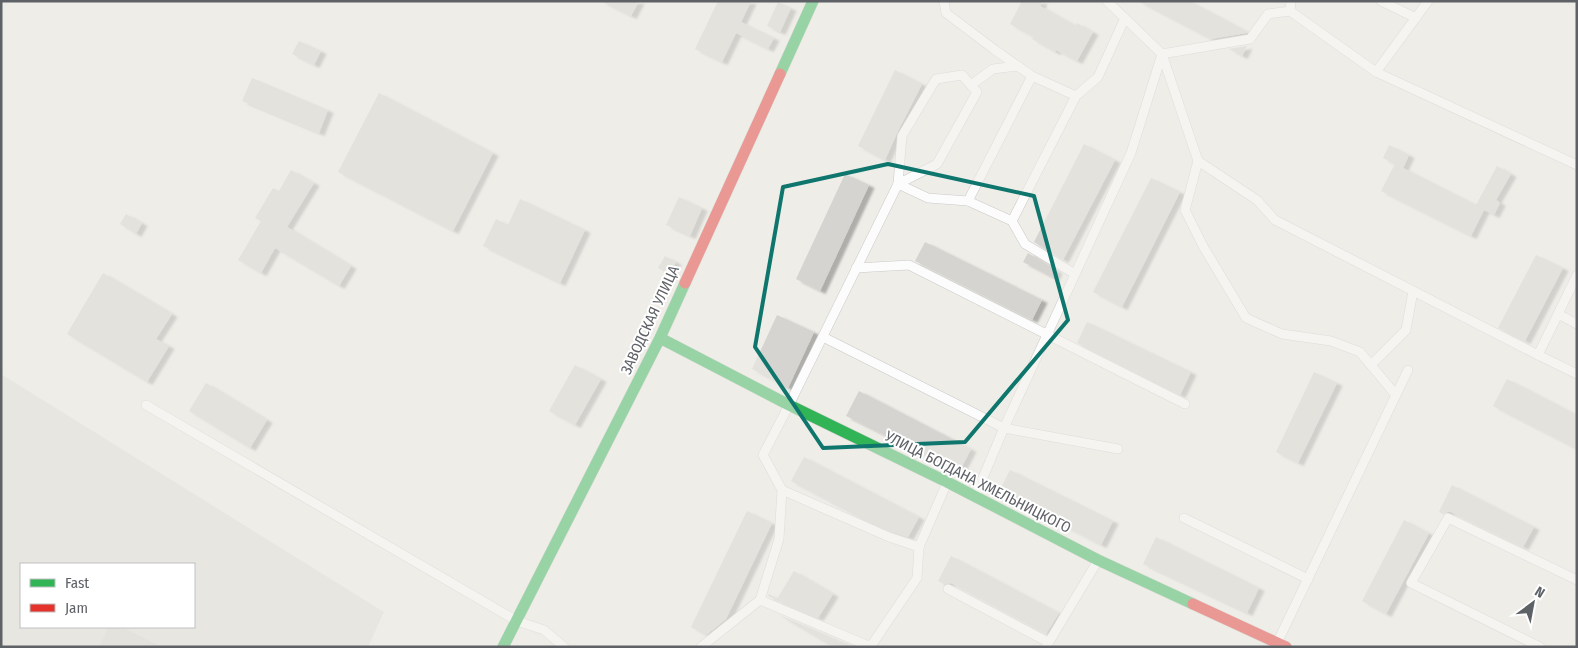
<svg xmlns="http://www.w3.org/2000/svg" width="1578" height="648" font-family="'Fira Sans Condensed',sans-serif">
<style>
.industrial{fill:#dfdeda;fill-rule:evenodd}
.building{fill:#d5d4d1;filter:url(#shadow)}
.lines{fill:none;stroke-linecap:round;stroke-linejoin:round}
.lane-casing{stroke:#cacac9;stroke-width:10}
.fast-casing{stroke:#cbcbca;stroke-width:12}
.jam-casing{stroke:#cbcbca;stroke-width:12}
.lane{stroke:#fcfcfc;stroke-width:9}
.fast{stroke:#30b455;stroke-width:11}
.jam{stroke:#e5322d;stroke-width:11}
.marked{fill:none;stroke:#0f766e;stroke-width:4;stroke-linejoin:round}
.labels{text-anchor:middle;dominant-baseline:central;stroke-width:4;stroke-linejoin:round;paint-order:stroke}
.street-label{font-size:15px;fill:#5e6267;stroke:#fff}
</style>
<defs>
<filter id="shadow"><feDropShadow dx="5.5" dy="3" stdDeviation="1" flood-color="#0004"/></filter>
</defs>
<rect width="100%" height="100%" fill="#eeede8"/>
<path class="industrial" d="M1 374 384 612 368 647H1ZM21 564H194V627H21Z"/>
<g class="building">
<path d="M601 1H639L631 16Z"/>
<path d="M718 1H751L741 22 774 38 768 49 736 33 722 62 695 49Z"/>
<path d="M1022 1H1042L1040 6 1076 26 1077 23 1093 32 1077 61 1056 50 1055 52 1032 39 1034 37 1010 24Z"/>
<path d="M1138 1H1189L1248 32 1246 33 1211 39Z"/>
<path d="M778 2 791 8 780 32 767 26Z"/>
<path d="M299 41 321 51 314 65 292 54Z"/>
<path d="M1247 46 1242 56 1229 49Z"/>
<path d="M895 70 922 84 897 133 885 160 858 146Z"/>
<path d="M252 78 328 110 319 133 242 101Z"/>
<path d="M379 93 493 153 453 231 338 172Z"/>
<path d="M1084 144 1115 160 1063 260 1034 242Z"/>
<path d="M1389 145 1409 155 1403 168 1476 205 1497 166 1511 174 1496 200 1500 203 1494 215 1484 210 1471 236 1381 191 1395 164 1383 158Z"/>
<path d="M291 170 314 183 287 227 351 266 339 286 275 248 261 273 238 260 261 221 255 218 273 188 279 191Z"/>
<path d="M845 174 869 185 820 291 796 279Z"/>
<path d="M1151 178 1180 192 1122 307 1093 292Z"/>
<path d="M679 197 702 208 690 236 666 225Z"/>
<path d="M520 199 585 230 560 283 483 246 496 219 508 225Z"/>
<path d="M126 214 142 223 136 234 120 224Z"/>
<path d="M925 242 1042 300 1032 320 915 261Z"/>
<path d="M1028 253 1057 271 1054 278 1023 262Z"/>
<path d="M1536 255 1563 268 1525 341 1498 328Z"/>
<path d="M665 256 676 262 669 274 658 268Z"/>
<path d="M103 273 172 314 156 339 169 346 147 382 67 334Z"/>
<path d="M777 315 814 332 788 388 752 369Z"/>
<path d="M1087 322 1191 372 1180 395 1077 343Z"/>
<path d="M575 365 601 379 575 425 549 411Z"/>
<path d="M1314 372 1337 383 1298 463 1276 452Z"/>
<path d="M1507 379 1577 415V449L1493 406Z"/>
<path d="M206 383 267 420 250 448 189 411Z"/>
<path d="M859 391 971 449 959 472 846 416Z"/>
<path d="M804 457 919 517 908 537 891 531 857 516 791 481Z"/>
<path d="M1010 470 1113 521 1101 545 999 492Z"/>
<path d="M1452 485 1534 527 1523 547 1451 512H1447L1443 514 1439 512Z"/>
<path d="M747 511 772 523 726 619 706 635 691 627Z"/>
<path d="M1404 520 1429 533 1386 614 1362 601Z"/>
<path d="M1156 537 1259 588 1247 613 1143 564Z"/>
<path d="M951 556 1059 613 1046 634 951 583 944 584 938 581Z"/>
<path d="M794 571 833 594 818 618 768 596 769 594 777 599Z"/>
<path d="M779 615 854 647H833Z"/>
<path d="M109 627H118L159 647H99Z"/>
</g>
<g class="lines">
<defs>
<g id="lane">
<path d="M944 1 946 13 995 50 1032 76 1076 96"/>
<path d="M1291 1 1290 11 1376 72 1577 165"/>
<path d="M1381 1 1416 18"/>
<path d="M1290 11 1268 14 1250 39 1162 54 1198 161 1185 210 1203 246 1246 318 1282 334 1331 341 1360 352 1395 394"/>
<path d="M1376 72 1428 1"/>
<path d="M971 85 993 69 1018 66"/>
<path d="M1198 161 1257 200 1275 220 1538 355"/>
<path d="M898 184 928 198 968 201 1012 221 1025 244 1075 274"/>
<path d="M968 201 1032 76"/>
<path d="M1012 221 1076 96 1098 77 1125 18"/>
<path d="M856 268 909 265 1185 404"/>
<path d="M1577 275 1538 355 1577 374"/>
<path d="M1558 314 1577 324"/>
<path d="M823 337 1004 428 1118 449"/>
<path d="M1371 365 1406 330 1413 291"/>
<path d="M146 405 517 621 544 630 564 647"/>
<path d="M782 490 889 537 919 547"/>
<path d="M976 494 1004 428 1131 153 1162 54 1107 1"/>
<path d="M1184 518 1308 579"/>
<path d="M948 589 1048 642"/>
<path d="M760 600 871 647"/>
<path d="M1278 641 1408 370"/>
<path d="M871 646 917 578 919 547 946 485"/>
<path d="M701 647 760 600 779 539 782 490 763 455 789 405 898 184 902 136 936 79 962 75 977 92 937 164 898 184"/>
<path d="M1046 647 1097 562"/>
<path d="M1540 647 1411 583 1448 518 1577 580"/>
</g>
<g id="fast">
<path d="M780 74 813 1"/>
<path d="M660 338 789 405 947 482 1098 560 1193 604"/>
<path d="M503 647 660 338 685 283"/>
</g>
<g id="jam">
<path d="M685 283 780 74"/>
<path d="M1193 604 1286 647"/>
</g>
</defs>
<use href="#lane" class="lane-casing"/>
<use href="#fast" class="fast-casing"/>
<use href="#jam" class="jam-casing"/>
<use href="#lane" class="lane"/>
<use href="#fast" class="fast"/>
<use href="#jam" class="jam"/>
</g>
<path d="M0 0H1578V648H0ZM888 164 1034 196 1068 320 965 442 823 448 755 347 783 187Z" fill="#eeede8" fill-opacity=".55" fill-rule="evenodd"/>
<path class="marked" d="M888 164 1034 196 1068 320 965 442 823 448 755 347 783 187Z"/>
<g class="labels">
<g class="street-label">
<text transform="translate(650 320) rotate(-65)">ЗАВОДСКАЯ УЛИЦА</text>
<text transform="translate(978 482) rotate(27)">УЛИЦА БОГДАНА ХМЕЛЬНИЦКОГО</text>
</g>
</g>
<rect width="1578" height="648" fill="none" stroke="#5e6267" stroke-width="5"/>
<rect x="20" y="563" width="175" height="65" fill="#ffffff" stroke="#bfc0c2"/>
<rect x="30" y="579" width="25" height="8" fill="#30b455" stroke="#bfc0c2"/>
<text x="65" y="588" font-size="15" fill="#5e6267">Fast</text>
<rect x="30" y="604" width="25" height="8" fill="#e5322d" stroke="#bfc0c2"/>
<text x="65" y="613" font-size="15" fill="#5e6267">Jam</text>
<g transform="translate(1533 603) rotate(32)" stroke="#ffffff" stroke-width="4" paint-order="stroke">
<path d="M0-4L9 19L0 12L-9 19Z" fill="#5e6267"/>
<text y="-8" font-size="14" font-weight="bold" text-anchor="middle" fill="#5e6267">N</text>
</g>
</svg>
